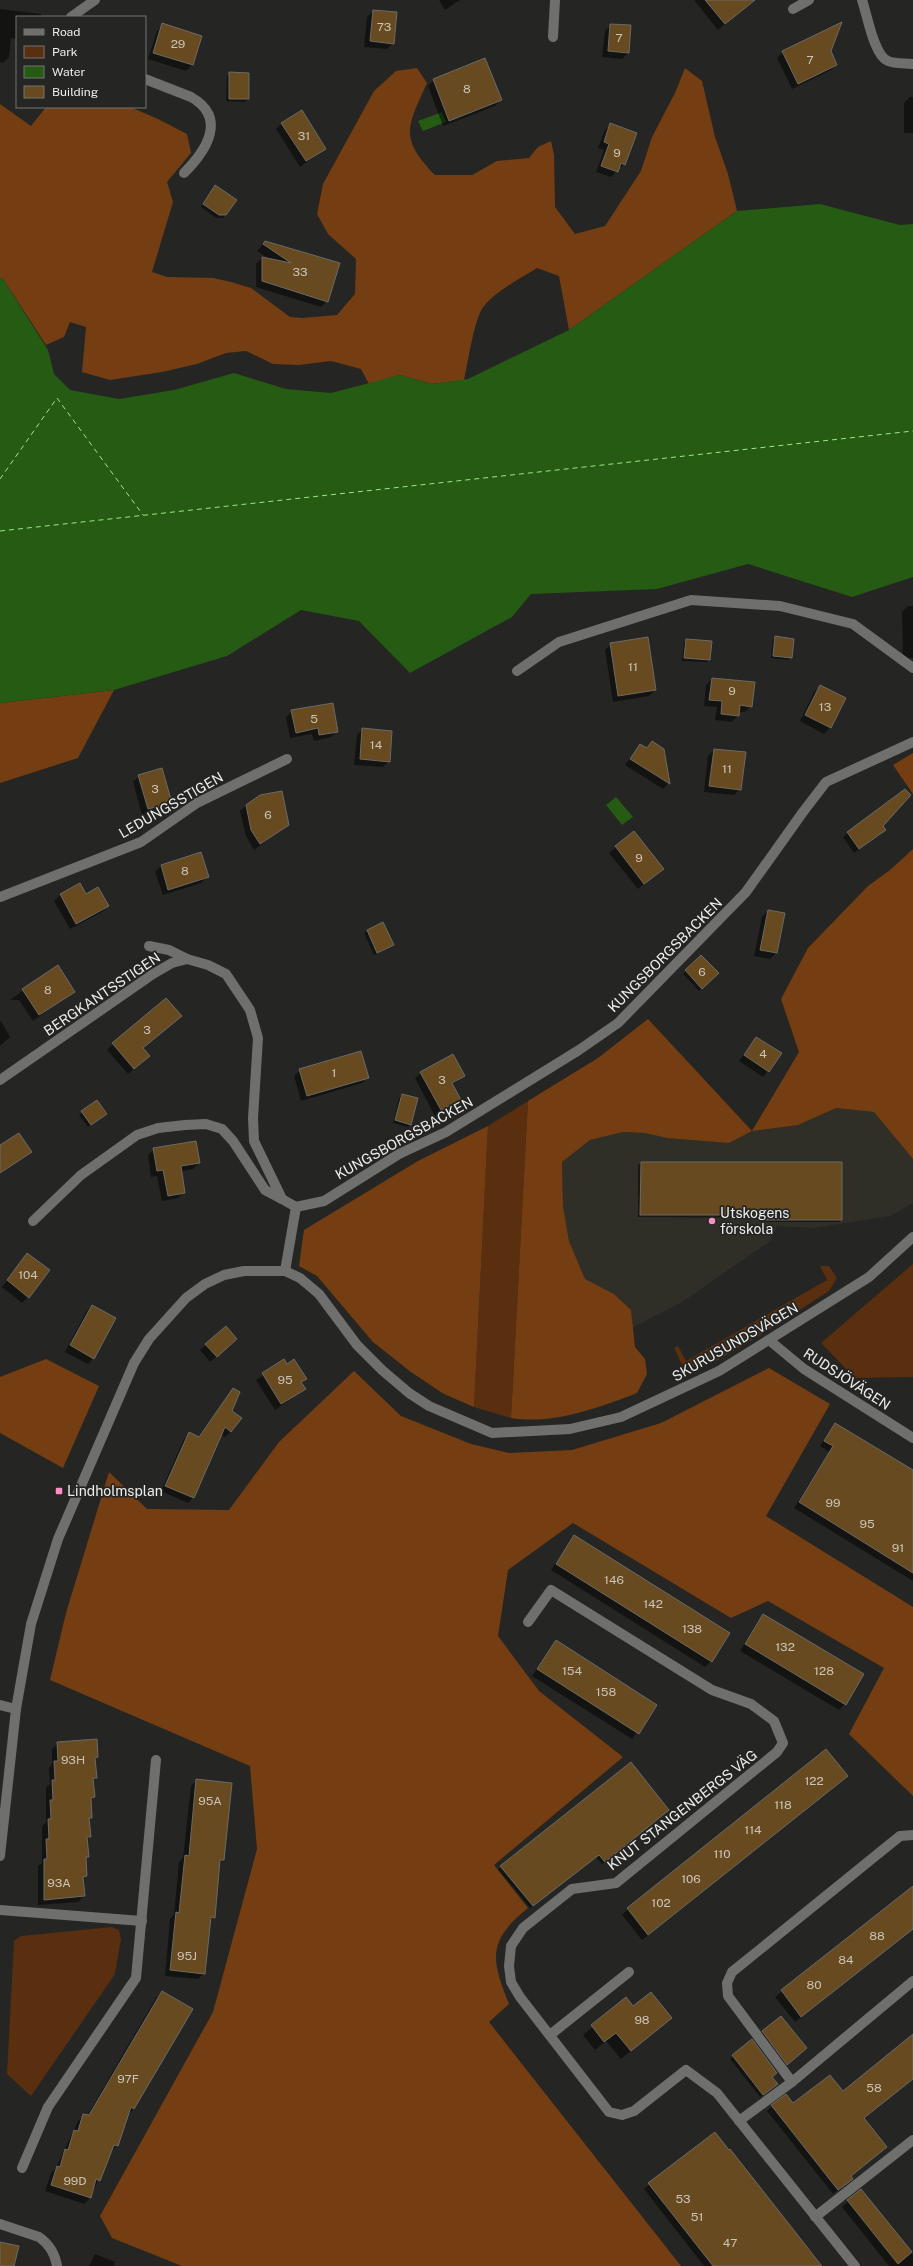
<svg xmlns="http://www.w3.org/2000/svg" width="913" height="2266" font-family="'Public Sans',sans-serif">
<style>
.built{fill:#302f27}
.green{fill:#592f0f}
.forest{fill:#753e12}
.water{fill:#255b13}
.shadow{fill:#0007}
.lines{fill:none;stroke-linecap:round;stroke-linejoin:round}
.ferry{stroke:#9ce888;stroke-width:1;stroke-dasharray:5 4;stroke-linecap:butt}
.building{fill:#674a1f;stroke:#6b6a67}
.minor{stroke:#6f6f6e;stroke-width:10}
.poi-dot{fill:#fb8fc4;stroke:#252523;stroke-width:1.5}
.labels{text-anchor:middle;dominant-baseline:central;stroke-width:3.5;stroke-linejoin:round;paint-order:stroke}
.number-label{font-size:12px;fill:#ccc4b8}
.street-label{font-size:14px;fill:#ededeb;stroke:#252523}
.poi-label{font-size:14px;fill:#ededeb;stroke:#252523;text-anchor:start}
</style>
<rect width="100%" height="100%" fill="#252523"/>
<path class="built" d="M836 1108 874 1112 913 1159V1203L890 1216 813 1228 777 1226 770 1241 734 1266 682 1302 632 1328 631 1310 614 1294 585 1279 569 1241 563 1208 562 1162 590 1140 623 1132 645 1133 667 1138 729 1143 752 1131 798 1125Z"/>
<g class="green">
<path d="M528 1101 511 1418 474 1407 488 1126Z"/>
<path d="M913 1264V1377L855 1378 821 1343Z"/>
<path d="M820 1266H829L837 1278 829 1291 762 1334 716 1361 694 1367H686L681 1363 674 1348 678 1346 686 1361 827 1280Z"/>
<path d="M112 1927 119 1930 121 1939 115 1974 31 2096 7 2074 14 1941 21 1936Z"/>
</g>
<g class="forest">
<path d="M417 68 427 83C407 127 399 138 435 175H472L497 161 529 158 538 147 551 141 554 155 555 207 575 234 605 226 641 171 652 137 675 93 685 68 702 81 715 137 728 174 737 211 569 330 559 276 537 268C520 279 497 290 484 306 474 318 468 363 464 380L432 384 400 375 369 384 361 369 331 361 299 365 273 364 246 351 226 353 197 364 162 372 110 380 82 372 86 327 70 322 64 337 46 345 3 279 0 278V104L31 126 46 107H130L158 119 187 134 191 153 167 182 173 202 152 272 167 277 213 278 231 282 251 288 290 317 302 318 337 315 355 294 356 259 328 234 317 214 323 184 374 91 396 71Z"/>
<path d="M114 690 78 758 0 783V703Z"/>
<path d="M913 753V794L893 765Z"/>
<path d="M913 849V1159L874 1112 836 1108 798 1125 752 1131 729 1143 667 1138 645 1133 623 1132 590 1140 562 1162 563 1207 569 1241 585 1279 614 1294 631 1310 635 1347 645 1359 647 1374 637 1393C598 1408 553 1425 511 1418L528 1101 598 1058 648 1019 752 1131 799 1052 781 999 808 948 868 886 890 870Z"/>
<path d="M488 1126 474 1407 444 1394 411 1372 373 1342 317 1276 299 1266 304 1230 418 1161Z"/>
<path d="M46 1359 99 1386 63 1468 0 1433V1377Z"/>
<path d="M769 1368 830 1404 766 1516 913 1607V1796L849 1734 884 1668 768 1601 731 1618 573 1523 508 1570 498 1636 539 1691 623 1757 494 1865 528 1908C487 1941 491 1959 509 2004L489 2022 681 2266H182L112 2238 100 2216 213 2012 257 1849 250 1766 50 1680 66 1613 109 1472 147 1509 229 1510 279 1442 354 1371 401 1416 471 1444 509 1453 572 1450 661 1423Z"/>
</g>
<g class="water">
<path d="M442 112 446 122 423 131 418 121Z"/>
<path d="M820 204 900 225 913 224V577L852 597 748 564 657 589 531 594 512 617 410 673 359 621 301 610 227 656 114 690 0 703V278L3 279 48 350 54 374 70 390 119 399 174 390 234 373 286 389 331 393 400 375 432 384 468 379 569 330 737 211Z"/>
<path d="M616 797 633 817 622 825 606 805Z"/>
</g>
<g class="shadow">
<path d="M439 0H460L445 10Z"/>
<path d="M694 0H753L718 30Z"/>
<path d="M0 9 41 14V17H17V39L11 38 9 57 3 63 0 62Z"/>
<path d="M373 11 393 43 387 49 364 47 367 17Z"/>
<path d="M163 25 201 36 192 65 186 71 148 59 157 31Z"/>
<path d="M611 25 630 26 628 53 622 59 602 57 605 31Z"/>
<path d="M829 51 836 65 831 70 792 89 777 58 783 52Z"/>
<path d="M230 73 248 99 245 102 226 101 227 76Z"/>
<path d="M434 80 501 100 495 106 443 126 428 86Z"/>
<path d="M910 97H913V133H904V103Z"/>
<path d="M282 123 325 148 300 167 276 129Z"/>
<path d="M611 124 624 164 611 177 596 172 604 150 598 148 605 130Z"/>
<path d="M213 189 226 215 223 218H216L201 207Z"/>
<path d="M265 242 339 264 327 301 321 307 256 287V264L262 258 271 260 257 251Z"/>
<path d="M908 606H913V658H903L902 612Z"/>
<path d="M776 637 791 657 788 660 771 658 773 640Z"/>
<path d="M686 640 709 660 707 662 682 661 684 643Z"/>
<path d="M611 644 655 690 649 696 613 702 605 650Z"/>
<path d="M712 679 751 706 745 712H738V715L732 722 715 720 717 707 704 706 706 685Z"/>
<path d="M820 686 830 728 824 734 800 721 814 692Z"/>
<path d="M292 711 337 731 331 737 314 741 312 734 290 738 286 717Z"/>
<path d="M363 729 389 761 383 767 354 765 357 735Z"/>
<path d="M652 742 663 749 668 784 663 789 625 765 640 745 646 749Z"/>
<path d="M714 750 740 789 734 795 704 792 708 756Z"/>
<path d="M139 776 170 802 164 808 142 815 133 782Z"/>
<path d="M247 805 288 824 254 850 246 836 240 811Z"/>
<path d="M881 826 885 830 880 835 854 853 843 837 848 832Z"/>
<path d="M634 832 656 874 638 889 609 853Z"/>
<path d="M161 866 207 877 201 883 163 895 155 872Z"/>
<path d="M80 884 85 895 108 906 102 912 70 929 54 901 60 895Z"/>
<path d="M768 911 776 953 770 959 754 956 762 917Z"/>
<path d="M383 924 393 945 374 955 364 933Z"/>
<path d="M701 956 717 973 699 991 683 974Z"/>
<path d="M57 966 74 991 33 1021 19 1000H10Z"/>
<path d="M1 1021 10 1037 0 1046V1022Z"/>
<path d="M174 1022 143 1049V1062L128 1074 107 1050 113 1044Z"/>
<path d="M756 1038 768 1071 763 1077 739 1061Z"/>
<path d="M300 1070 368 1077 362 1083 301 1101 294 1076Z"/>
<path d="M421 1073 464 1076 452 1085 460 1099 454 1105 435 1116 415 1078Z"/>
<path d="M402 1095 411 1124 408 1127 393 1123 399 1098Z"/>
<path d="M97 1101 103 1116 88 1127 79 1115Z"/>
<path d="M0 1146 30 1152 0 1174Z"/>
<path d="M154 1149 199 1163 193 1169 181 1171 184 1192 178 1198 162 1201 157 1176 151 1177 148 1155Z"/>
<path d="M641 1163 841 1220 839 1222H765L771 1218 638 1217V1165Z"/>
<path d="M22 1261 28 1297 22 1303 2 1287Z"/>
<path d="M92 1306 94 1358 88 1364 65 1352 86 1312Z"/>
<path d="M206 1345H230L210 1362 200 1350Z"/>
<path d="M284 1361 286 1365 305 1379 301 1383 305 1389 275 1410 256 1380Z"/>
<path d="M233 1389 231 1432 225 1437 221 1434 193 1498 188 1503 161 1491 184 1439 189 1434 198 1437Z"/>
<path d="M835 1424 913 1472V1581L794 1508 829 1452 820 1446Z"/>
<path d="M574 1536 711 1661 705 1667 551 1570Z"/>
<path d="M764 1615 845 1704 839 1710 740 1651 758 1621Z"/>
<path d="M556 1641 656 1705 632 1739 532 1676Z"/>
<path d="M58 1743 97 1757 95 1760 96 1777 92 1781 94 1797 90 1800 91 1817 88 1820 90 1837 87 1840 88 1857 85 1860 86 1876 83 1879 84 1896 78 1902 38 1905V1866L42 1863V1826L46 1823V1787L50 1784 49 1768 52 1764V1749Z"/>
<path d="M197 1780 223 1860 219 1864 214 1917 209 1921 204 1973 198 1979 165 1976 170 1919 174 1915 179 1862 183 1858 191 1786Z"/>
<path d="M840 1782 642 1940 622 1915 628 1909Z"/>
<path d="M665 1813 602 1864 596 1857 530 1908 498 1869 501 1867Z"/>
<path d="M913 1887V1929L795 2022 775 1997Z"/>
<path d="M162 1992 134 2109 128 2115 117 2146 111 2152 90 2198 84 2204 45 2191 51 2173 56 2168 78 2121 84 2115 87 2116 156 1998Z"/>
<path d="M626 1998 633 2008 670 2018 621 2059 606 2041 595 2050 583 2035Z"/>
<path d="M763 2032 803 2051 784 2066 760 2034Z"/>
<path d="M913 2036V2079L864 2119 881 2151 850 2177 852 2179 833 2194 767 2111 772 2106 793 2105 842 2092Z"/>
<path d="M752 2040 774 2087 760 2097 730 2059Z"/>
<path d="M714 2133 823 2266H704L644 2189Z"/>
<path d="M861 2190 913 2255V2266H889L842 2207Z"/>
<path d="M95 2254 115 2262 114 2266H89Z"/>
</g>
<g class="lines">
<g class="ferry">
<path d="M0 479 57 398 143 515"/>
<path d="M0 531 913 431"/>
</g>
</g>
<g class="building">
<path d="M705 0H755L725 24Z"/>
<path d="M373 10 397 12 394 44 370 41Z"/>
<path d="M842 22 831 51 837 65 798 84 782 51Z"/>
<path d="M162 23 202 36 193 65 153 53Z"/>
<path d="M610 24 631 25 629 53 608 51Z"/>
<path d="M485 58 502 100 449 121 433 79Z"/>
<path d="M229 72 249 73V99H229Z"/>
<path d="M302 110 326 149 306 161 281 123Z"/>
<path d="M610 123 637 133 625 165 621 163 618 172 601 166 609 144 604 142Z"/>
<path d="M215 185 237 200 226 215H219L203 204Z"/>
<path d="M265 241 340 263 328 302 262 281V257L291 263 263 244Z"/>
<path d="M775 636 794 639 792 658 773 656Z"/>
<path d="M648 637 656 690 618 696 610 643Z"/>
<path d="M686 639 712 641 710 660 684 658Z"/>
<path d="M712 678 755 682 752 707 740 705 739 716 721 714 722 701 709 700Z"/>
<path d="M820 685 846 698 831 728 805 715Z"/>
<path d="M333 703 338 732 319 735 318 728 296 733 291 710Z"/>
<path d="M362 728 392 731 390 762 360 759Z"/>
<path d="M652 741 664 749 670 784 630 759 640 744 647 748Z"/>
<path d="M714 749 746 752 741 790 709 786Z"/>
<path d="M162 768 172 803 148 809 138 775Z"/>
<path d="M905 789 911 795 883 826 886 830 859 849 847 832Z"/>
<path d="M282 791 289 825 260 844 251 830 246 805 260 795Z"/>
<path d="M634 831 664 869 644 884 615 846Z"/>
<path d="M201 852 209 877 168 890 161 865Z"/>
<path d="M80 883 86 894 98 887 109 906 76 924 60 894Z"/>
<path d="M768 910 785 913 777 953 760 950Z"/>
<path d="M383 922 394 945 377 953 367 930Z"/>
<path d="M701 955 719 973 702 989 685 970Z"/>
<path d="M58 965 75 992 39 1015 22 989Z"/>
<path d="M166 998 182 1016 143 1048 150 1056 134 1069 112 1043Z"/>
<path d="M756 1037 782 1053 769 1072 744 1055Z"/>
<path d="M361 1051 369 1078 307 1096 299 1069Z"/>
<path d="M453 1054 465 1076 452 1083 461 1100 441 1110 420 1072Z"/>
<path d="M402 1094 418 1098 411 1125 395 1120Z"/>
<path d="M97 1100 107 1114 91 1125 81 1111Z"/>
<path d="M19 1133 32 1152 0 1173V1145Z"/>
<path d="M196 1141 200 1163 181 1166 185 1193 168 1196 163 1170 157 1171 153 1148Z"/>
<path d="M641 1162H842V1220H766L773 1215H640Z"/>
<path d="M27 1253 50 1270 29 1298 7 1280Z"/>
<path d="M92 1305 116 1318 94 1359 70 1345Z"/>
<path d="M226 1326 237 1339 217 1357 205 1344Z"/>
<path d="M284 1359 287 1364 294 1359 307 1379 301 1382 306 1389 281 1404 262 1373Z"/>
<path d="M233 1388 240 1392 232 1411 242 1418 231 1432 225 1427 194 1498 165 1486 189 1432 199 1437Z"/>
<path d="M835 1423 913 1470V1573L799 1502 833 1446 824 1441Z"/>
<path d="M574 1535 730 1633 712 1662 556 1564Z"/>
<path d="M763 1614 864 1674 846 1705 745 1644Z"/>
<path d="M556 1640 657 1705 639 1734 537 1669Z"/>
<path d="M97 1739 98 1757 95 1758 97 1778H93L95 1797 91 1798 92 1818H89L91 1837H87L89 1857H86L87 1876 83 1877 85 1896 44 1900V1859H47L46 1839H49L48 1819H51L50 1800H53L52 1780H55L54 1761H58L57 1742Z"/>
<path d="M826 1749 848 1776 648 1935 627 1908Z"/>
<path d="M631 1762 669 1810 605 1862 599 1855 533 1906 500 1866Z"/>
<path d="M196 1779 232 1783 224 1860H220L215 1918 211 1917 205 1974 170 1970 176 1912 179 1913 185 1855 189 1856Z"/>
<path d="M913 1886V1929L801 2017 781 1990Z"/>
<path d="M162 1991 193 2009 134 2109 131 2107 118 2146 114 2145 100 2181 96 2179 91 2198 51 2185 57 2166 60 2167 65 2149 68 2150 74 2130 78 2131 83 2114 89 2115Z"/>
<path d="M651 1992 672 2018 631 2051 616 2033 604 2042 591 2025 626 1997 633 2006Z"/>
<path d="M781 2016 807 2048 787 2065 762 2031Z"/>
<path d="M913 2034V2079L864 2118 887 2147 851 2176 853 2179 838 2190 771 2105 786 2094 793 2103 830 2075 843 2091Z"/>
<path d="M752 2039 777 2073 772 2077 778 2084 763 2095 732 2055Z"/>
<path d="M715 2132 729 2150 730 2149 822 2266H713L648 2183Z"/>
<path d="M861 2189 912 2252 898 2264 847 2200Z"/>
<path d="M0 2242 19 2246 14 2266H0Z"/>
</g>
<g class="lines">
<g class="minor">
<path d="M862 0C867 14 874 56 888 61 895 64 905 63 913 64"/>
<path d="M793 9 809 0"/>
<path d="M71 17 95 0"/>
<path d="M553 37 555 0"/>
<path d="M145 79 191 97C228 118 206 151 184 173"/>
<path d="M517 671 559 642 691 600 780 606 853 624 913 668"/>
<path d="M0 897 141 842 197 803 287 759"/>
<path d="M149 946 169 950 187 959"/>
<path d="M0 1080 153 974 172 963 187 959 208 965 226 974 250 1010 258 1038 253 1118 254 1141 282 1199 296 1207 285 1271"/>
<path d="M296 1207 324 1201 399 1154 446 1132 579 1050 618 1023 746 892 803 812 826 782 913 742"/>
<path d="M33 1221 81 1175 137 1135 158 1128 185 1125 206 1124 222 1129 233 1141 265 1190 282 1199"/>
<path d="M769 1340 804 1369 913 1438"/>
<path d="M528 1622 551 1590 712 1690 751 1704 774 1721 783 1743 777 1752 616 1883 572 1889 523 1928 511 1946 509 1966 511 1982 520 1997 609 2112 622 2115 634 2111 686 2070 717 2093 855 2266"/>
<path d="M0 1705 16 1709"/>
<path d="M0 1856 16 1709 31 1624 58 1539 134 1363 149 1339 186 1298 205 1284 224 1275 244 1271H285L300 1278 319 1294 357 1345 382 1370 409 1393 429 1406 492 1433 570 1429 621 1417 719 1371 869 1277 913 1237"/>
<path d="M0 1910 142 1921"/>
<path d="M550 2035 629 1972"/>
<path d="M792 2082 913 1981"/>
<path d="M739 2121 792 2082 728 1996 727 1983 732 1972 900 1836 913 1835"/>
<path d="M22 2168 48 2107 136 1978 156 1760"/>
<path d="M815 2217 913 2140"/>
<path d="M0 2224 39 2237C49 2244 55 2253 57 2266"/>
</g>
</g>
<g class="poi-dot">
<circle cx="712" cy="1221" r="4"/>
<rect x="55" y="1487" width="8" height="8" rx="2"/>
</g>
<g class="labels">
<g class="number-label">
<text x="384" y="27">73</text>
<text x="619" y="38">7</text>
<text x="178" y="44">29</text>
<text x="810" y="60">7</text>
<text x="467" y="89">8</text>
<text x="304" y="136">31</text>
<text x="617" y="153">9</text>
<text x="300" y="272">33</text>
<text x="633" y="667">11</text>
<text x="732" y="691">9</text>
<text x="825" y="707">13</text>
<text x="314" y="719">5</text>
<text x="376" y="745">14</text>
<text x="727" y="769">11</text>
<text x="155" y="789">3</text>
<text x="268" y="815">6</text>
<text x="639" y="858">9</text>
<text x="185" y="871">8</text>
<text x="702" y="972">6</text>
<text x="48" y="990">8</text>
<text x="147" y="1030">3</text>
<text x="763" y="1054">4</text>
<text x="334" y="1073">1</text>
<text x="442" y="1080">3</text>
<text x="28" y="1275">104</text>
<text x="285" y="1380">95</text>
<text x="833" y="1503">99</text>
<text x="867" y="1524">95</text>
<text x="898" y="1548">91</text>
<text x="614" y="1580">146</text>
<text x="653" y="1604">142</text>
<text x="692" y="1629">138</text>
<text x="785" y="1647">132</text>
<text x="572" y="1671">154</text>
<text x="824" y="1671">128</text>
<text x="606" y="1692">158</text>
<text x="73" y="1760">93H</text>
<text x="814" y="1781">122</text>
<text x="210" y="1801">95A</text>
<text x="783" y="1805">118</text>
<text x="753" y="1830">114</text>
<text x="722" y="1854">110</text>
<text x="691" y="1879">106</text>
<text x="59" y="1883">93A</text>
<text x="661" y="1903">102</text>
<text x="877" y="1936">88</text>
<text x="187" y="1956">95J</text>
<text x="846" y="1960">84</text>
<text x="814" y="1985">80</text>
<text x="642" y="2020">98</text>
<text x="128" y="2079">97F</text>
<text x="874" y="2088">58</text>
<text x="75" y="2181">99D</text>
<text x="683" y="2199">53</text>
<text x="697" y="2217">51</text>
<text x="730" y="2243">47</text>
</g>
<g class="street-label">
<text transform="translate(171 805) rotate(-30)">LEDUNGSSTIGEN</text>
<text transform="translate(665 955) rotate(-45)">KUNGSBORGSBACKEN</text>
<text transform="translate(102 994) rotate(-34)">BERGKANTSSTIGEN</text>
<text transform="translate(404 1138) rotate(-29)">KUNGSBORGSBACKEN</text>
<text transform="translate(735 1342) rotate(-30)">SKURUSUNDSVÄGEN</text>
<text transform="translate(847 1379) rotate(33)">RUDSJÖVÄGEN</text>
<text transform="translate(682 1810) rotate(-38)">KNUT STANGENBERGS VÄG</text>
</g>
<g class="poi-label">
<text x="720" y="1213">Utskogens<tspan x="720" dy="16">förskola</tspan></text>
<text x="67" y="1491">Lindholmsplan</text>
</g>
</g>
<rect x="16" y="16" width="130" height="92" fill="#252523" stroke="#757573"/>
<rect x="24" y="29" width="20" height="6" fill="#6f6f6e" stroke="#757573"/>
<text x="52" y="36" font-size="12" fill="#ededeb">Road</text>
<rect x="24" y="46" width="20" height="12" fill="#592f0f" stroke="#757573"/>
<text x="52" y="56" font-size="12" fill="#ededeb">Park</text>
<rect x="24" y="66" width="20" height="12" fill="#255b13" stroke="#757573"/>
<text x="52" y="76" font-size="12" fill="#ededeb">Water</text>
<rect x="24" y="86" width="20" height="12" fill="#674a1f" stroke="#757573"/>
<text x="52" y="96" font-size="12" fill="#ededeb">Building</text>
</svg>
